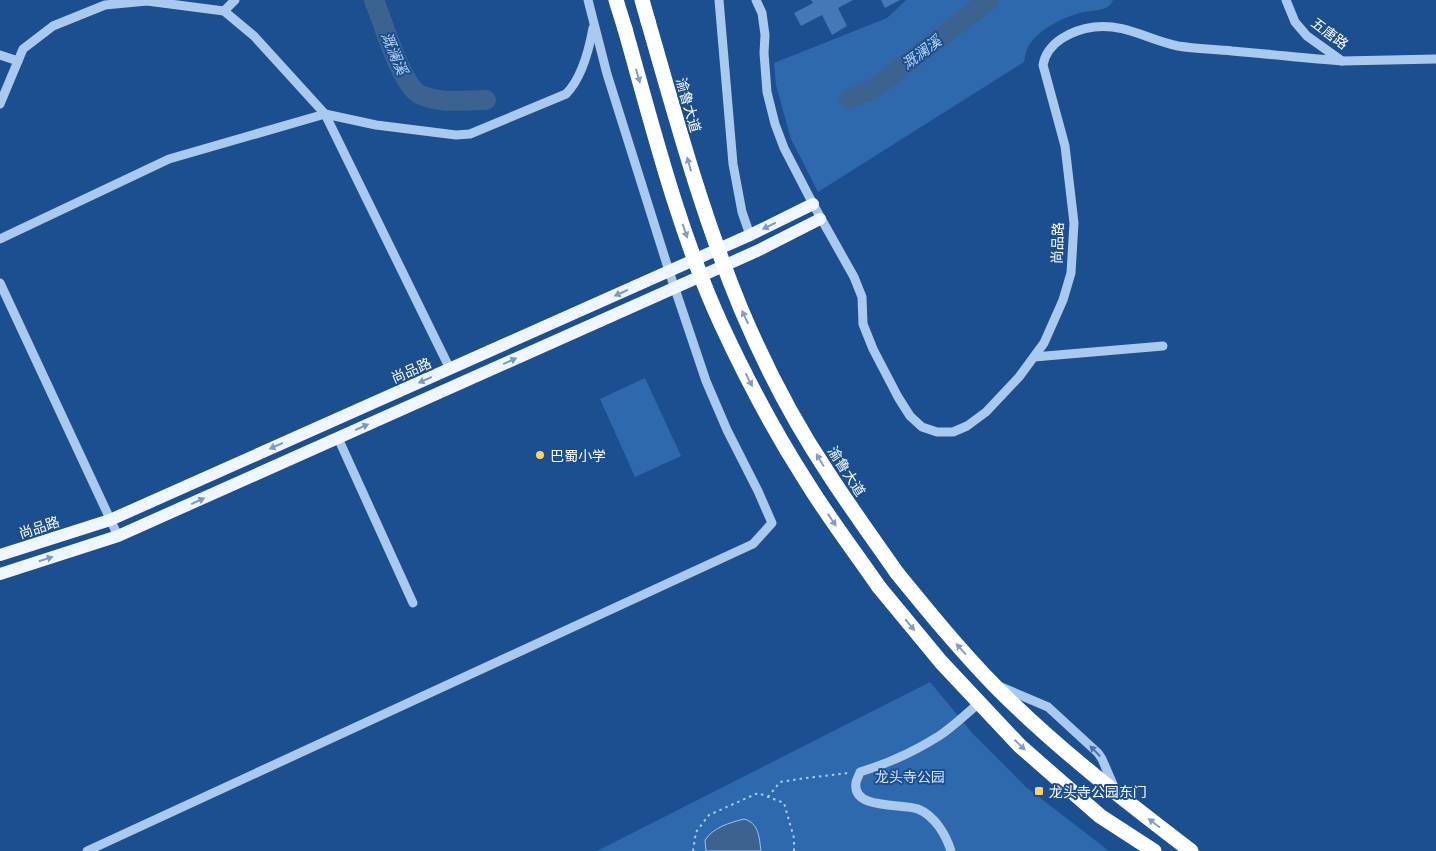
<svg xmlns="http://www.w3.org/2000/svg" width="1436" height="851" font-family="'Open Sans','Noto Sans SC',sans-serif">
<style>
.green{fill:#2e69ad}
.water{fill:#3c6290;stroke:#9cc4f0}
.lines{fill:none;stroke-linecap:round;stroke-linejoin:round}
.river{stroke:#3c6290;stroke-width:20}
.building{fill:#4478b7}
.path{stroke:#a9c9ee;stroke-width:2;stroke-dasharray:2.5 4;stroke-linecap:butt}
.minor{stroke:#a9c9ee;stroke-width:9}
.major{stroke:#f0f6ff;stroke-width:12}
.highway{stroke:#fff;stroke-width:15}
.highway-bridge{stroke:#fff;stroke-width:15}
.oneway{fill:#829ec1}
.oneway2{fill:#7b9ac1}
.oneway3{fill:#4674ac}
.poi-dot{fill:#ffd166;stroke:#1b4f8f;stroke-width:2}
.labels{text-anchor:middle;dominant-baseline:central;stroke-width:4;stroke-linejoin:round;paint-order:stroke}
.street-label{font-size:14px;fill:#fff;stroke:#1b4f8f}
.poi-label{font-size:14px;fill:#fff;stroke:#1b4f8f;text-anchor:start}
.park-label{font-size:14px;fill:#cfe3fa;stroke:#1b4f8f}
.water-label{font-size:15px;font-style:italic;fill:#b5d3f5;stroke:#1b4f8f}
</style>
<rect width="100%" height="100%" fill="#1b4f8f"/>
<g class="green">
<path d="M906 0H1113C1108 12 1094 10 1083 12 1064 17 1038 29 1028 47 1026 51 1025 57 1024 62L818 192 791 139 776 85 774 63 887 18Z"/>
<path d="M645 378 681 456 635 477 600 399Z"/>
<path d="M930 682 974 735 1026 787 1109 851H597Z"/>
</g>
<path class="water" d="M744 819C759 823 759 837 761 851H706L705 840C714 827 729 823 744 819Z"/>
<g class="lines">
<g class="river">
<path d="M374 0C383 21 401 87 421 95 441 104 464 100 486 100"/>
<path d="M849 99 872 90 989 0"/>
</g>
</g>
<g class="building">
<path d="M811 0H853L838 8 847 26 832 35 822 15 801 26 794 13 813 3Z"/>
<path d="M881 0H900L885 8Z"/>
</g>
<g class="lines">
<g class="path">
<path d="M768 797 780 782 806 778 848 773"/>
<path d="M693 851 696 832 709 815 758 793 784 803 794 838V851"/>
</g>
<g class="minor">
<path d="M719 0 733 164 742 212 750 235"/>
<path d="M756 0 762 13 765 35 764 53 767 92 775 124 784 148 813 204 854 277 862 297 863 324 873 349 898 397 910 416 922 427 937 432H953L967 426 986 412 1019 377 1044 343 1063 300 1071 273 1074 223 1065 146 1043 65C1047 42 1072 30 1094 27 1124 23 1149 40 1178 46 1196 49 1214 49 1232 51 1268 54 1305 58 1342 61"/>
<path d="M1286 0 1295 22 1307 36 1342 61 1436 59"/>
<path d="M224 11 235 0"/>
<path d="M0 55 18 61"/>
<path d="M0 104 23 49 53 26 105 5 147 1 224 11 254 36 325 114 450 369"/>
<path d="M0 239 169 159 325 114 376 125 456 135 470 134 566 94C582 78 589 50 593 28"/>
<path d="M0 283 118 536"/>
<path d="M1034 357 1163 346"/>
<path d="M338 438 413 603"/>
<path d="M1001 687 1048 707 1098 753 1102 759 1115 789"/>
<path d="M87 851 753 544 772 523 758 491 727 430 706 381 669 271 607 74 588 0"/>
<path d="M951 851C946 835 935 816 918 809 902 803 852 810 856 783 856 780 859 776 860 772 887 764 915 751 939 736 953 727 966 714 979 703"/>
</g>
<g class="major">
<path d="M0 555 110 520 750 235 813 204"/>
<path d="M0 574 118 536 757 251 820 219"/>
</g>
<g class="highway">
<path d="M616 0 625 29"/>
<path d="M642 0 648 21"/>
<path d="M897 573C928 611 959 649 994 685 1054 746 1123 799 1191 851"/>
<path d="M879 587 941 662 1020 746 1100 816 1154 851"/>
</g>
<g class="highway-bridge">
<path d="M648 21C676 118 702 215 741 309 765 366 794 422 828 473 850 507 874 540 897 573"/>
<path d="M625 29C653 128 678 230 721 324 746 378 774 431 806 481 828 517 855 552 879 587"/>
</g>
</g>
<defs><path id="oneway-solid" d="M-6-.8H1V-3.2L6.5 0L1 3.2V.8H-6Z" transform="scale(1.25)"/></defs>
<g class="oneway">
<use href="#oneway-solid" transform="translate(638 76) rotate(74)"/>
<use href="#oneway-solid" transform="translate(689 164) rotate(-106)"/>
<use href="#oneway-solid" transform="translate(685 231) rotate(71)"/>
<use href="#oneway-solid" transform="translate(745 317) rotate(-115)"/>
<use href="#oneway-solid" transform="translate(749 380) rotate(63)"/>
<use href="#oneway-solid" transform="translate(820 460) rotate(-121)"/>
<use href="#oneway-solid" transform="translate(832 520) rotate(55)"/>
<use href="#oneway-solid" transform="translate(910 625) rotate(50)"/>
<use href="#oneway-solid" transform="translate(961 649) rotate(-132)"/>
<use href="#oneway-solid" transform="translate(1020 745) rotate(44)"/>
<use href="#oneway-solid" transform="translate(1154 823) rotate(-143)"/>
</g>
<g class="oneway2">
<use href="#oneway-solid" transform="translate(769 226) rotate(154)"/>
<use href="#oneway-solid" transform="translate(621 293) rotate(156)"/>
<use href="#oneway-solid" transform="translate(510 361) rotate(-24)"/>
<use href="#oneway-solid" transform="translate(425 380) rotate(156)"/>
<use href="#oneway-solid" transform="translate(362 427) rotate(-24)"/>
<use href="#oneway-solid" transform="translate(276 446) rotate(156)"/>
<use href="#oneway-solid" transform="translate(198 501) rotate(-24)"/>
<use href="#oneway-solid" transform="translate(46 559) rotate(-18)"/>
</g>
<use class="oneway3" href="#oneway-solid" transform="translate(1095 751) rotate(-134)"/>
<g class="poi-dot">
<circle cx="540" cy="455" r="5"/>
<rect x="1034" y="786" width="10" height="10" rx="2.5"/>
</g>
<g class="labels">
<g class="street-label">
<text transform="translate(1330 33) rotate(37)">五唐路</text>
<text transform="translate(689 105) rotate(74)">渝鲁大道</text>
<text transform="translate(1057 243) rotate(-88)">尚品路</text>
<text transform="translate(411 370) rotate(-24)">尚品路</text>
<text transform="translate(847 471) rotate(57)">渝鲁大道</text>
<text transform="translate(39 527) rotate(-18)">尚品路</text>
</g>
<g class="poi-label">
<text x="550" y="455">巴蜀小学</text>
<text x="1049" y="791">龙头寺公园东门</text>
</g>
<g class="park-label">
<text x="910" y="776">龙头寺公园</text>
</g>
<g class="water-label">
<text transform="translate(921 52) rotate(-37)">溉澜溪</text>
<text transform="translate(395 53) rotate(67)">溉澜溪</text>
</g>
</g>
</svg>
